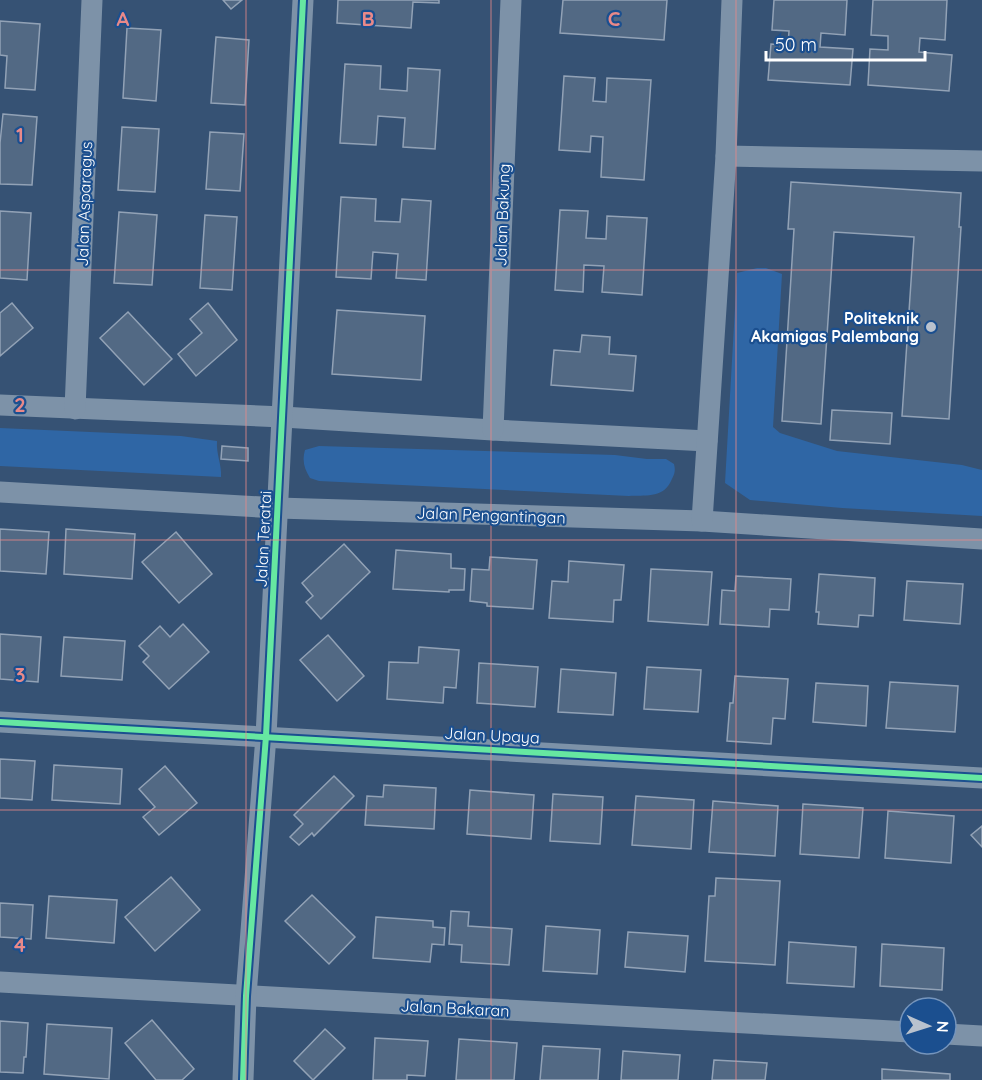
<svg xmlns="http://www.w3.org/2000/svg" width="982" height="1080" font-family="Quicksand,sans-serif">
<style>
.green{fill:#2f66a5}
.building{fill:#526984;stroke:#92a2b6;stroke-width:1.5}
.lines{fill:none;stroke-linecap:round;stroke-linejoin:round}
.minor{stroke:#7d92a8;stroke-width:21}
.cycleway-casing{stroke:#1b4f8f;stroke-width:10}
.cycleway{stroke:#66e7a1;stroke-width:6}
.grid{fill:none;stroke:#e88989;stroke-width:1.5;stroke-opacity:0.55}
.poi-dot{fill:#b9c2ce;stroke:#1b4f8f;stroke-width:2}
.labels{text-anchor:middle;dominant-baseline:central;stroke-width:4.5;stroke-linejoin:round;paint-order:stroke}
.street-label{font-size:16px;fill:#fff;stroke:#1b4f8f}
.poi-label{font-size:16px;font-weight:bold;fill:#fff;stroke:#1b4f8f;text-anchor:end}
.grid-label{font-size:20px;text-anchor:middle;font-weight:bold;fill:#e88989;stroke:#1b4f8f;stroke-width:4.5;stroke-linejoin:round;paint-order:stroke}
</style>
<rect width="100%" height="100%" fill="#365274"/>
<g class="green">
<path d="M757 268H766L782 274 773 427 780 433 837 451 962 465 982 470V516L842 508 750 500 725 483 737 273Z"/>
<path d="M0 428 181 436 217 441C216 454 222 465 221 477L0 466Z"/>
<path d="M319 446 615 455 647 459H666L674 464C676 472 674 475 670 483 662 498 644 495 629 496L319 481 310 478C304 468 302 461 305 450Z"/>
</g>
<g class="building">
<path d="M223 0H242L231 9Z"/>
<path d="M338 0H439V3L413 2 411 28 337 23Z"/>
<path d="M563 0H667L664 40 560 33Z"/>
<path d="M774 0H847L845 35 821 33 820 47 853 49 850 85 768 80 771 44 788 45 789 31 772 30Z"/>
<path d="M873 0H947L945 40 920 38 919 52 952 55 949 91 868 85 870 49 888 50V36L871 35Z"/>
<path d="M0 21 40 24 35 90 5 88 7 56 0 55Z"/>
<path d="M127 28 161 30 156 101 123 98Z"/>
<path d="M216 37 249 40 245 105 211 103Z"/>
<path d="M345 64 381 66 380 89 407 91 408 68 440 70 435 149 403 147 405 118 378 116 376 145 340 143Z"/>
<path d="M564 76 595 78 593 101 606 102 607 78 651 80 644 180 601 177 603 137 591 136 590 152 559 150Z"/>
<path d="M3 114 37 117 32 185 0 184V143Z"/>
<path d="M122 127 159 129 155 192 118 190Z"/>
<path d="M210 132 244 134 240 191 206 189Z"/>
<path d="M791 182 961 193 959 227H961L949 419 902 416 914 237 834 232 821 424 782 421 794 229H788Z"/>
<path d="M341 197 376 199 375 221 400 222 402 199 431 201 426 280 396 278 398 254 373 252 371 279 336 277Z"/>
<path d="M560 210 588 211 586 238 606 239 607 216 647 218 642 295 602 292 604 266 584 265 583 292 555 290Z"/>
<path d="M0 211 31 213 27 280 0 278Z"/>
<path d="M119 212 157 215 152 285 114 283Z"/>
<path d="M205 215 237 217 232 290 200 288Z"/>
<path d="M12 303 33 328 0 356V313Z"/>
<path d="M208 303 237 340 196 376 178 354 202 333 190 319Z"/>
<path d="M337 310 425 316 421 380 332 374Z"/>
<path d="M128 312 172 359 144 385 100 338Z"/>
<path d="M582 335 610 337 609 354 636 356 633 391 551 385 554 350 580 352Z"/>
<path d="M832 410 892 413 890 444 830 440Z"/>
<path d="M222 446 248 448V461L221 459Z"/>
<path d="M0 529 49 532 46 574 0 571Z"/>
<path d="M66 529 135 534 132 579 64 574Z"/>
<path d="M176 532 212 574 179 603 142 562Z"/>
<path d="M344 544 370 572 321 619 306 602 313 596 302 583Z"/>
<path d="M396 550 451 554V568L465 569 464 590H449V592L393 589Z"/>
<path d="M490 557 537 560 533 609 487 606V603L470 601 472 569 489 570Z"/>
<path d="M569 561 624 565 621 600H614L613 622 549 618 552 581 568 582Z"/>
<path d="M651 569 712 572 708 625 648 621Z"/>
<path d="M819 574 875 578 873 616 859 615 858 627 818 624 819 612H816Z"/>
<path d="M736 576 791 579 789 610 770 609 769 627 720 624 722 590 735 591Z"/>
<path d="M907 581 963 584 960 624 904 620Z"/>
<path d="M183 624 209 652 169 689 143 662 149 656 139 646 160 626 170 637Z"/>
<path d="M0 634 41 637 38 682 0 679Z"/>
<path d="M328 635 364 676 337 701 300 660Z"/>
<path d="M64 637 125 641 122 680 61 676Z"/>
<path d="M419 647 459 650 456 688 444 687 443 703 387 699 389 662 418 663Z"/>
<path d="M479 663 538 667 535 707 477 703Z"/>
<path d="M647 667 701 670 698 712 644 709Z"/>
<path d="M561 669 616 673 613 715 558 712Z"/>
<path d="M735 676 788 679 785 719 773 718 771 744 727 741 730 703H733Z"/>
<path d="M890 682 958 686 955 732 886 728Z"/>
<path d="M816 683 868 686 866 726 813 722Z"/>
<path d="M0 759 35 761 32 800 0 798Z"/>
<path d="M54 765 122 769 120 804 52 800Z"/>
<path d="M165 766 197 803 159 835 143 817 155 807 139 789Z"/>
<path d="M334 776 354 796 314 836 312 833 299 845 290 837 303 824 294 815Z"/>
<path d="M384 785 436 788 434 829 365 825 367 796 383 797Z"/>
<path d="M470 790 534 795 531 839 467 834Z"/>
<path d="M553 794 603 797 600 844 550 841Z"/>
<path d="M636 796 694 800 691 849 632 845Z"/>
<path d="M713 801 778 806 775 856 709 852Z"/>
<path d="M803 804 863 808 859 858 800 854Z"/>
<path d="M888 811 954 816 951 863 885 858Z"/>
<path d="M982 826V847L971 835Z"/>
<path d="M171 877 200 910 155 951 125 917Z"/>
<path d="M716 878 780 881 775 965 705 961 709 896H715Z"/>
<path d="M312 895 355 937 329 964 285 921Z"/>
<path d="M49 896 117 900 114 943 46 938Z"/>
<path d="M0 903 33 905 31 939 0 937Z"/>
<path d="M451 911 469 912 468 926 512 929 509 965 461 962 462 945 449 944Z"/>
<path d="M376 917 433 921V927L445 928 444 945 432 944 430 962 373 958Z"/>
<path d="M546 926 600 930 597 974 543 971Z"/>
<path d="M628 932 688 936 685 972 625 967Z"/>
<path d="M789 942 856 947 854 987 787 983Z"/>
<path d="M882 944 944 948 942 990 880 986Z"/>
<path d="M152 1020 194 1069 182 1080H156L125 1043Z"/>
<path d="M0 1021 28 1023 26 1057H24L23 1073 0 1072Z"/>
<path d="M47 1024 112 1028 109 1079 44 1074Z"/>
<path d="M325 1029 345 1048 313 1080 294 1061Z"/>
<path d="M375 1038 428 1041 425 1076 407 1075V1080H373Z"/>
<path d="M459 1039 517 1043 514 1080H456Z"/>
<path d="M543 1046 600 1049 598 1080H540Z"/>
<path d="M623 1051 680 1055 678 1080H621Z"/>
<path d="M714 1060 767 1063 765 1080H712Z"/>
<path d="M882 1069 950 1074V1080H882Z"/>
</g>
<g class="lines">
<g class="minor">
<path d="M726 156 982 161"/>
<path d="M0 405 283 417 493 430 707 441"/>
<path d="M75 409 92 0"/>
<path d="M493 430 511 0"/>
<path d="M0 492 278 508 702 521 982 539"/>
<path d="M702 521 726 156 732 0"/>
<path d="M0 722 982 778"/>
<path d="M0 982 910 1032"/>
<path d="M946 1034 982 1036"/>
<path d="M243 1080 246 996 266 736 303 0"/>
</g>
<defs>
<g id="cycleway">
<path d="M0 722 982 778"/>
<path d="M243 1080 246 996 266 736 303 0"/>
</g>
</defs>
<use href="#cycleway" class="cycleway-casing"/>
<use href="#cycleway" class="cycleway"/>
</g>
<path class="grid" d="M246 0V1080M491 0V1080M736 0V1080M0 270H982M0 540H982M0 810H982"/>
<circle class="poi-dot" cx="931" cy="327" r="6"/>
<g class="labels">
<g class="street-label">
<text transform="translate(84 204) rotate(-88)">Jalan Asparagus</text>
<text transform="translate(502 215) rotate(-88)">Jalan Bakung</text>
<text transform="translate(491 515) rotate(2)">Jalan Pengantingan</text>
<text transform="translate(263 539) rotate(-87)">Jalan Teratai</text>
<text transform="translate(492 735) rotate(3)">Jalan Upaya</text>
<text transform="translate(455 1008) rotate(3)">Jalan Bakaran</text>
</g>
<g class="poi-label">
<text x="919" y="318">Politeknik<tspan x="919" dy="18">Akamigas Palembang</tspan></text>
</g>
</g>
<g class="grid-label">
<text x="123" y="26">A</text>
<text x="368" y="26">B</text>
<text x="614" y="26">C</text>
<text x="20" y="142">1</text>
<text x="20" y="412">2</text>
<text x="20" y="682">3</text>
<text x="20" y="952">4</text>
</g>
<g transform="translate(928 1026) rotate(93)"><circle r="28" fill="#1b4f8f" stroke="#7695bc" stroke-width="1.5"/>
<path d="M0-4.5L10 22L0 15L-10 22Z" fill="#b9c2ce"/>
<text y="-9" font-size="16" font-weight="bold" text-anchor="middle" fill="#ffffff">N</text>
</g>
<path d="M766 51v9h159v-9" fill="none" stroke="#ffffff" stroke-width="3"/>
<text x="775" y="51" font-size="18" fill="#ffffff" stroke="#1b4f8f" stroke-width="4.5" paint-order="stroke">50 m</text>
</svg>
